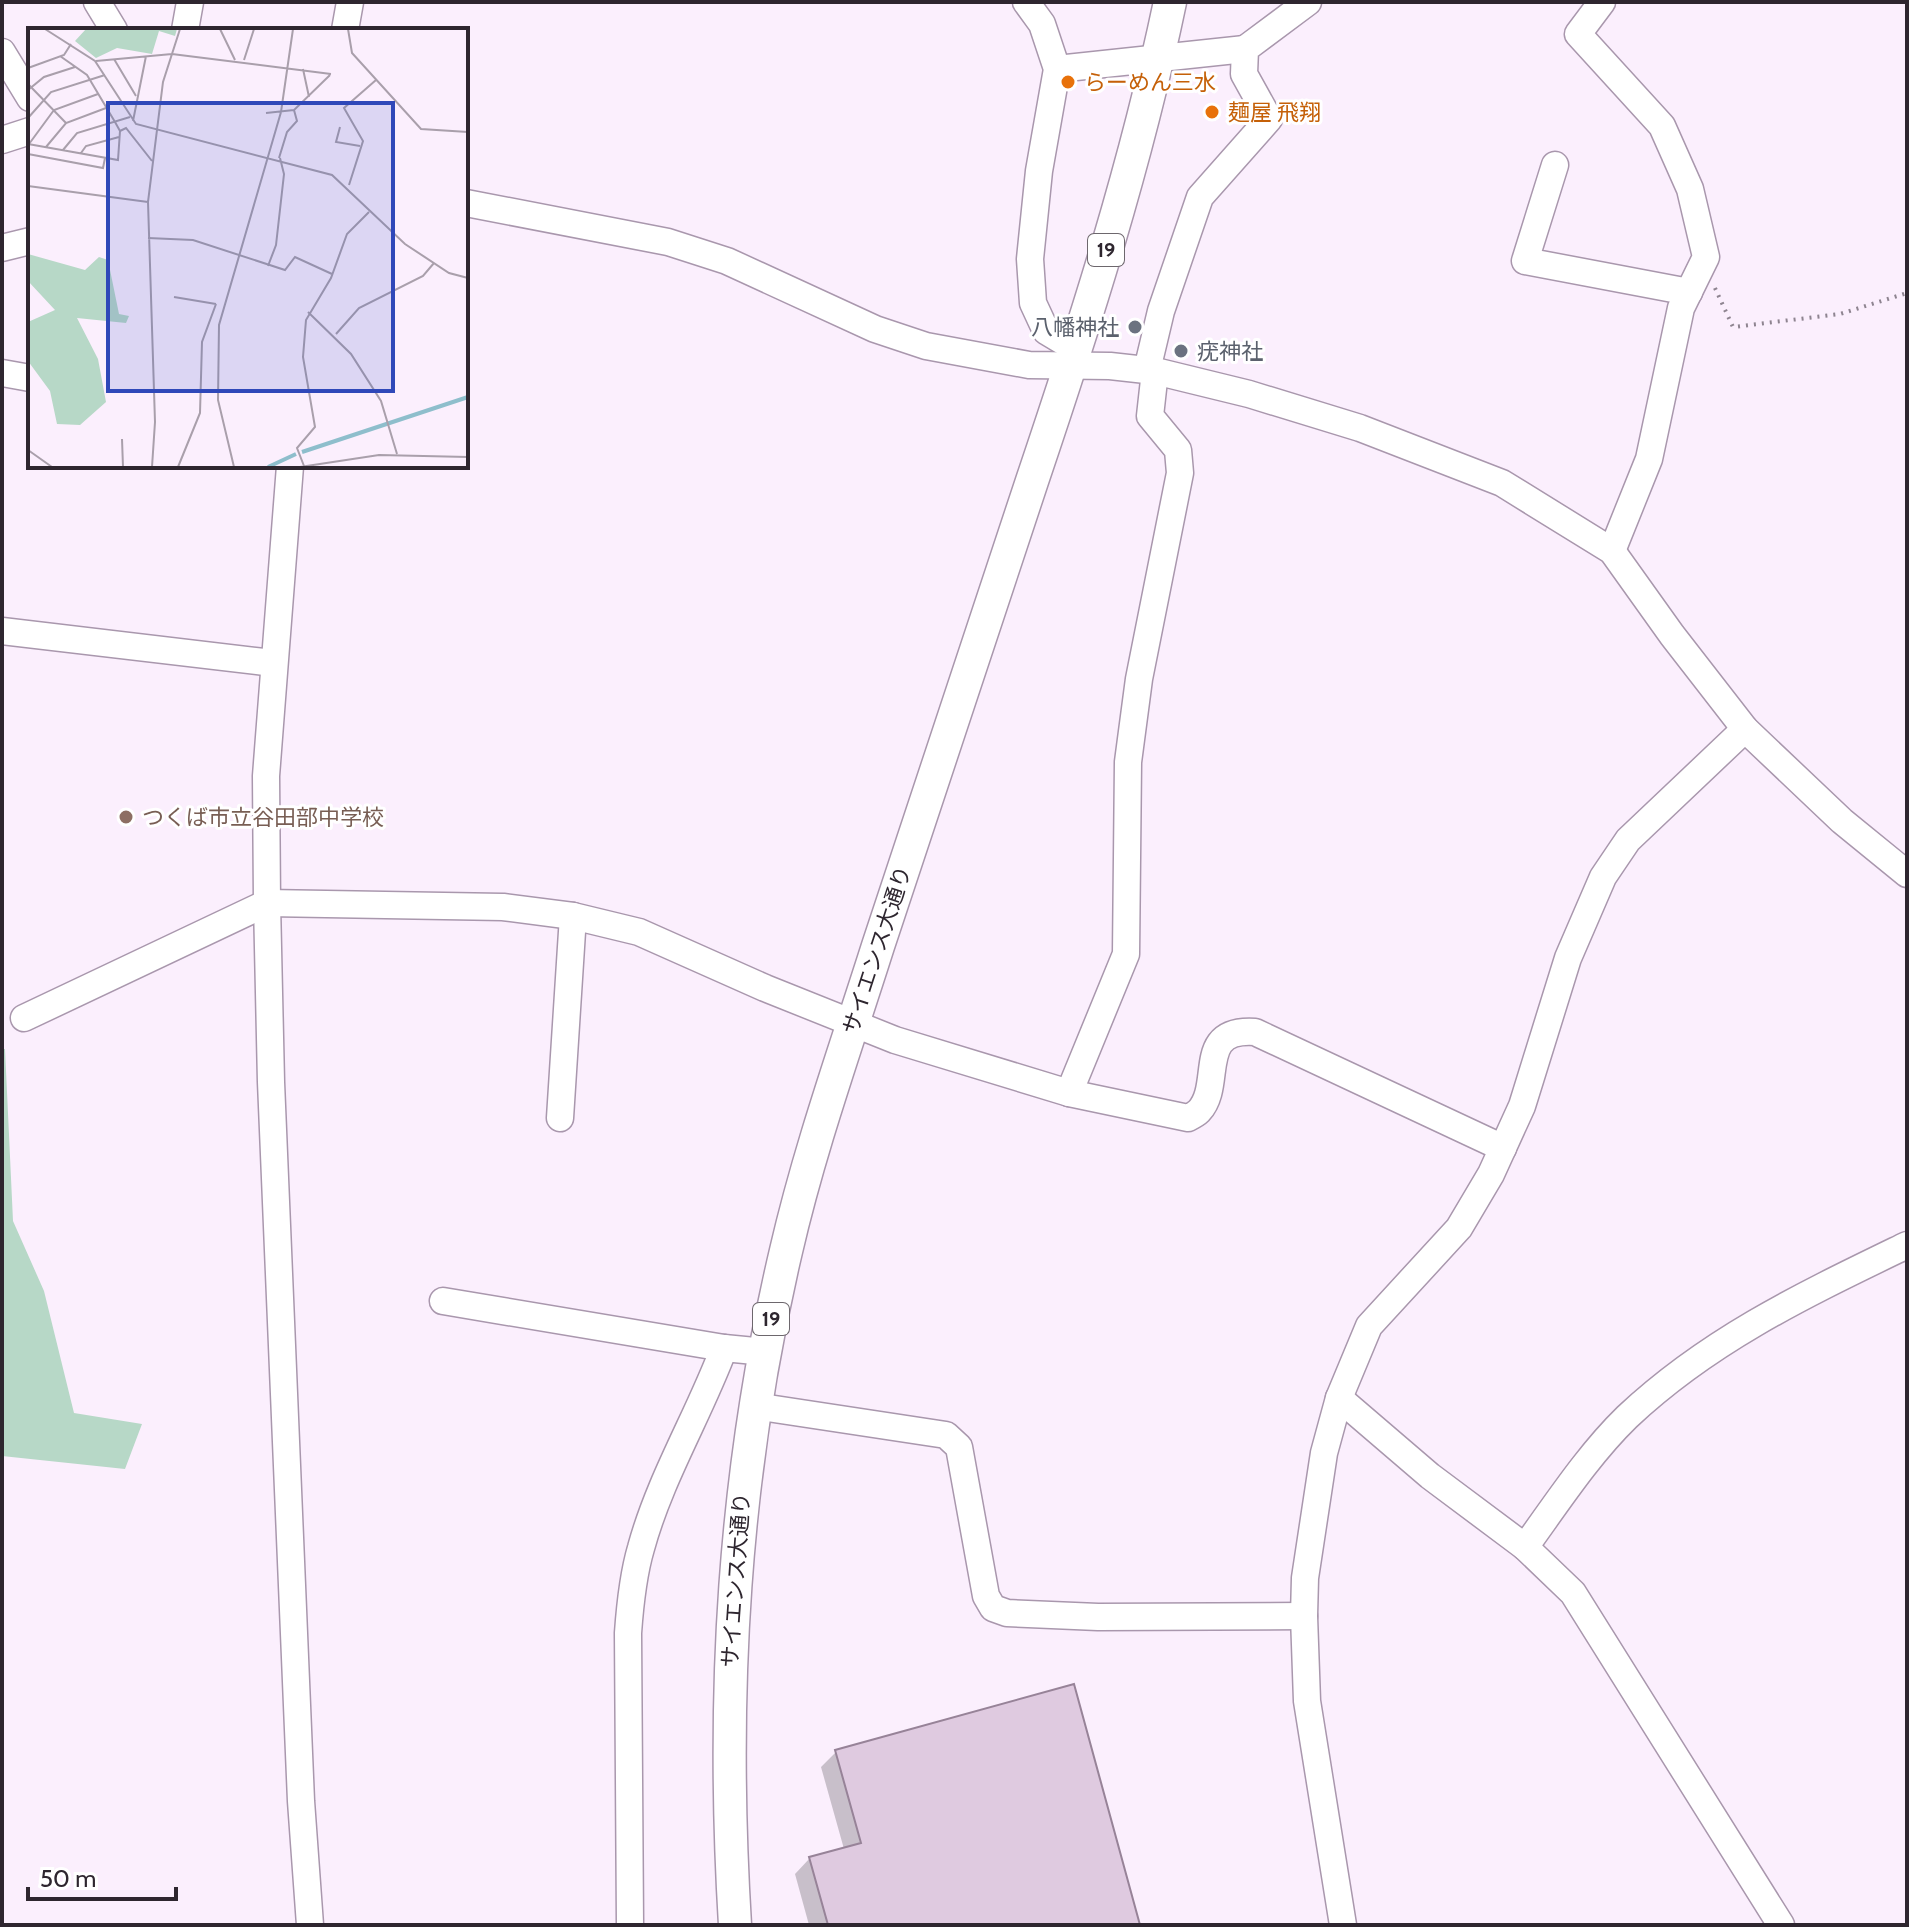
<svg xmlns="http://www.w3.org/2000/svg" width="1909" height="1927" font-family="Cabin,'Noto Sans JP',sans-serif">
<style>
.green{fill:#b7d8c7}
.shadow{fill:#0003}
.building{fill:#dfcae0;stroke:#978398;stroke-width:2}
.lines{fill:none;stroke-linecap:round;stroke-linejoin:round}
.minor-casing{stroke:#a997ad;stroke-width:29}
.major-casing{stroke:#a997ad;stroke-width:35}
.path{stroke:#8e8490;stroke-width:4;stroke-dasharray:2 6;stroke-linecap:butt}
.minor{stroke:#fff;stroke-width:26}
.major{stroke:#fff;stroke-width:32}
.food-dot{fill:#e8710a;stroke:#fff;stroke-width:3}
.worship-dot{fill:#6b7280;stroke:#fff;stroke-width:3}
.education-dot{fill:#8d6e63;stroke:#fff;stroke-width:3}
.labels{text-anchor:middle;dominant-baseline:central;stroke-width:6;stroke-linejoin:round;paint-order:stroke}
.shield{fill:#fff;stroke:#6d676d;stroke-width:2}
.shield-label{font-size:20px;font-weight:bold;fill:#2e262f}
.food-label{font-size:22px;fill:#c56008;stroke:#fff;text-anchor:start}
.worship-label{font-size:22px;fill:#5b616d;stroke:#fff;text-anchor:end}
.education-label{font-size:22px;fill:#785e54;stroke:#fff;text-anchor:start}
.street-label{font-size:22px;fill:#2e262f;stroke:#fff}
.inset-river{fill:none;stroke:#8ebecc;stroke-width:4}
.inset-road{fill:none;stroke:#a99fab;stroke-width:2}
.view{fill:#2f48b9;fill-opacity:0.15;stroke:#2f48b9;stroke-width:4}
.inset-edge{fill:none;stroke:#2e262f;stroke-width:4}
</style>
<rect width="100%" height="100%" fill="#fbeffd"/>
<path class="green" d="M2 1049H5L13 1221 44 1291 74 1413 142 1424 125 1469 2 1456Z"/>
<g class="shadow">
<path d="M1179 348 1183 349 1179 358 1175 356Z"/>
<path d="M836 1752 1138 1925H809L795 1874 810 1858 844 1849 821 1767Z"/>
</g>
<path class="building" d="M1074 1684 1140 1925H828L809 1857 861 1843 835 1750Z"/>
<g class="lines">
<defs>
<g id="minor">
<path d="M97 2 114 30"/>
<path d="M1026 2 1042 24 1057 69 1039 171 1030 259 1033 303 1046 331 1076 349"/>
<path d="M1602 2 1578 34 1662 126 1690 189 1706 257 1681 308 1649 459 1612 551"/>
<path d="M185 30 190 2"/>
<path d="M345 30 350 2"/>
<path d="M2 52 30 98"/>
<path d="M1057 69 1245 49"/>
<path d="M2 140 30 131"/>
<path d="M1555 165 1525 261 1689 292"/>
<path d="M466 203 668 242 727 261 875 329 926 346 1029 365 1110 366 1155 371 1249 394 1360 428 1502 483 1612 551 1672 635 1745 729 1842 821 1907 874"/>
<path d="M2 248 30 241"/>
<path d="M1147 370 1161 311 1200 197 1269 119 1244 74 1245 49 1308 2"/>
<path d="M2 373 30 378"/>
<path d="M290 466 266 776 267 903 271 1082 301 1801 310 1925"/>
<path d="M2 631 273 663"/>
<path d="M24 1018 267 903 503 907 573 916 639 932 765 988 895 1040 1069 1093 1188 1118C1192 1116 1196 1114 1199 1111 1224 1084 1194 1028 1255 1032L1503 1148"/>
<path d="M1069 1093 1126 954 1128 762 1139 679 1180 473 1178 450 1150 416 1155 371"/>
<path d="M560 1118 573 916"/>
<path d="M443 1301 724 1348 765 1352"/>
<path d="M1339 1398 1430 1476 1525 1547 1573 1593 1781 1925"/>
<path d="M755 1406 946 1435 959 1447 986 1596 993 1608 1007 1613 1098 1617 1304 1616"/>
<path d="M1525 1547C1557 1503 1588 1455 1627 1417 1710 1339 1806 1294 1907 1245"/>
<path d="M630 1925 628 1633C630 1605 633 1575 641 1548 660 1478 699 1415 724 1348"/>
<path d="M1343 1925 1307 1701 1304 1616 1305 1578 1324 1453 1339 1398 1369 1326 1459 1228 1491 1174 1522 1106 1568 958 1603 877 1628 840 1745 729"/>
</g>
<path id="major" d="M735 1925C721 1695 733 1476 786 1251 810 1147 846 1047 878 946 929 791 981 636 1032 481 1085 324 1136 165 1170 2"/>
</defs>
<use href="#minor" class="minor-casing"/>
<use href="#major" class="major-casing"/>
<path class="path" d="M1715 288 1733 327 1840 314 1907 293"/>
<use href="#minor" class="minor"/>
<use href="#major" class="major"/>
</g>
<g class="food-dot">
<circle cx="1068" cy="82" r="8"/>
<circle cx="1212" cy="112" r="8"/>
</g>
<g class="worship-dot">
<circle cx="1135" cy="327" r="8"/>
<circle cx="1181" cy="351" r="8"/>
</g>
<circle class="education-dot" cx="126" cy="817" r="8"/>
<g class="labels">
<g class="shield">
<rect x="1088" y="234" width="36" height="32" rx="6"/>
<rect x="753" y="1303" width="36" height="32" rx="6"/>
</g>
<g class="shield-label">
<text x="1106" y="250">19</text>
<text x="771" y="1319">19</text>
</g>
<g class="food-label">
<text x="1084" y="82">らーめん三水</text>
<text x="1228" y="112">麺屋 飛翔</text>
</g>
<g class="worship-label">
<text x="1119" y="327">八幡神社</text>
<text x="1197" y="351" text-anchor="start">疣神社</text>
</g>
<g class="education-label">
<text x="142" y="817">つくば市立谷田部中学校</text>
</g>
<g class="street-label">
<text transform="translate(877 950) rotate(-72)">サイエンス大通り</text>
<text transform="translate(736 1580) rotate(-86)">サイエンス大通り</text>
</g>
</g>
<g transform="translate(28 28)">
<rect width="440" height="440" fill="#fbeffd"/>
<path d="M58 1H149L147 8 131 3 124 26 89 20 68 30 47 13ZM0 226 57 242 71 229 80 232 91 286 101 288 98 295 49 290 70 331 78 374 52 397 29 396 22 363 0 333V294L27 282 0 253Z" fill="#b7d8c7"/>
<path class="inset-river" d="M274 424 440 369M240 439 268 426"/>
<path class="inset-road" d="M17 1 67 33 108 96 304 147 377 216 421 245 440 250M192 1 207 32M320 1 324 25 393 101 440 104M86 31 108 68M216 32 226 1M68 33 144 26 303 46M0 40 36 27 43 16M275 41 281 69M0 56 38 95M0 62 16 49 47 39M238 85 266 82M0 90 23 64 77 47M105 93 118 28M312 99 308 114 332 118M92 103 98 100 124 133M0 116 90 132 92 103 87 94 59 47 32 28M1 116 26 82 70 66M18 119 38 95 78 80M35 122 49 105 102 89M53 125 58 118 91 109M0 126 75 140 77 130M251 130 259 104 269 93 266 82 302 47M321 157 335 113 316 80 348 52M0 158 120 174M120 210 165 212 257 242 267 229 304 246M240 238 248 217 256 146 252 130M146 269 188 276M280 284 323 326 353 373 369 426M308 306 331 280 395 248 406 235M94 411 95 439M0 422 24 439M276 438 269 420 287 399 275 329 278 292 303 250 319 206 341 184M124 439 127 394 120 174 135 54 152 1M150 439 172 385 174 314 188 276M206 439 190 372 191 297 253 84 265 1M272 439 351 427 440 429"/>
<path class="view" d="M80 75H365V363H80Z"/>
<rect width="440" height="440" class="inset-edge"/>
</g>
<rect width="1909" height="1927" fill="none" stroke="#2e262f" stroke-width="8"/>
<path d="M28 1887v12h148v-12" fill="none" stroke="#2e262f" stroke-width="4"/>
<text x="40" y="1887" font-size="24" fill="#2e262f" stroke="#ffffff" stroke-width="6" paint-order="stroke">50 m</text>
</svg>
